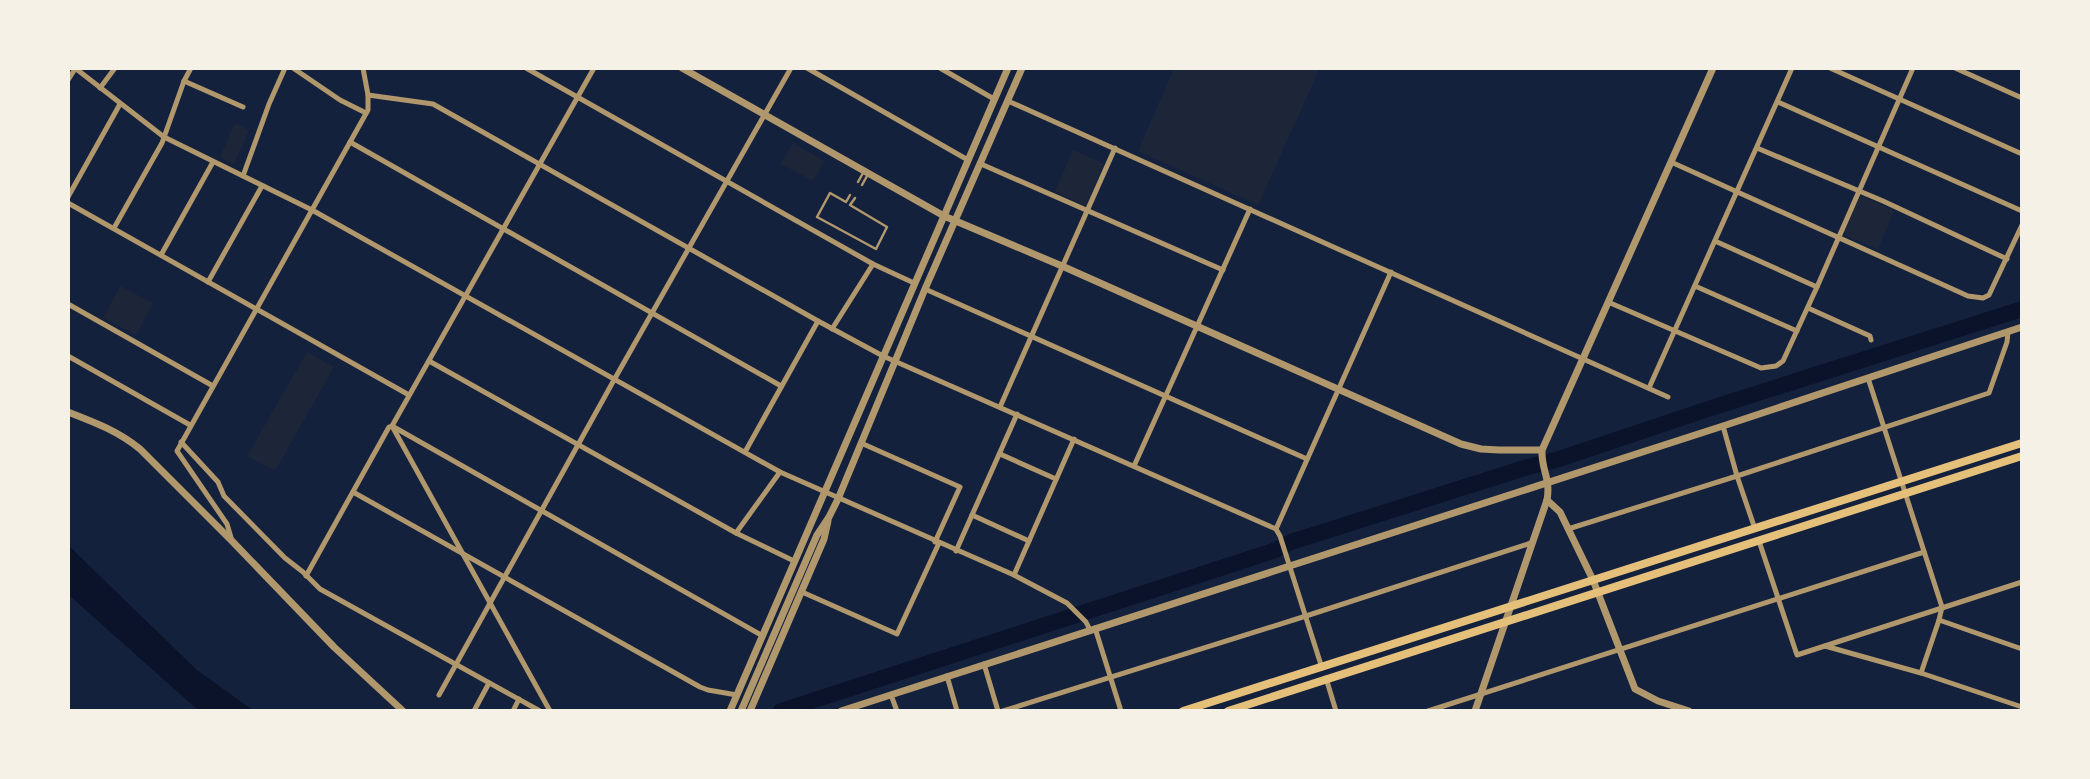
<svg xmlns="http://www.w3.org/2000/svg" width="2090" height="779" font-family="Inter,sans-serif">
<style>
.green{fill:#1d2539}
.water{fill:#0b132b}
.lines{fill:none;stroke-linecap:round;stroke-linejoin:round}
.river{stroke:#0b132b;stroke-width:16}
.service{stroke:#b1986c;stroke-width:2.5}
.minor{stroke:#b1986c;stroke-width:5}
.tertiary{stroke:#b1986c;stroke-width:7}
.secondary{stroke:#e5c07b;stroke-width:8}
</style>
<rect width="100%" height="100%" fill="#14213d"/>
<g class="green">
<path d="M1174 68H1320L1258 205 1138 151Z"/>
<path d="M235 123 249 130 234 164 220 157Z"/>
<path d="M793 143 824 161 813 181 781 164Z"/>
<path d="M1073 150 1104 164 1086 206 1055 192Z"/>
<path d="M1864 197 1894 211 1878 249 1846 236 1844 229 1859 198Z"/>
<path d="M120 286 153 303 136 335 103 318Z"/>
<path d="M307 352 334 367 275 471 247 456Z"/>
</g>
<path class="water" d="M68 545 197 670 254 711H199L80 605 68 594Z"/>
<g class="lines">
<path class="river" d="M781 711 1276 550 1291 542 1528 467 1556 460 1705 410 2022 309"/>
<g class="service">
<path d="M858 182 863 173"/>
<path d="M862 185 867 176"/>
<path d="M850 195 846 202 830 193 817 217 876 249 887 227 850 205 855 198"/>
</g>
<g class="minor">
<path d="M75 68 164 137 312 210 780 472 1014 575 1067 603 1086 622 1090 630"/>
<path d="M293 68 340 100 366 113"/>
<path d="M526 68 873 264 914 283"/>
<path d="M807 68 968 160"/>
<path d="M940 68 994 99"/>
<path d="M1830 68 2022 154"/>
<path d="M1955 68 2022 98"/>
<path d="M68 80 75 69"/>
<path d="M184 81 243 107"/>
<path d="M100 88 115 68"/>
<path d="M368 95 433 104 818 321 883 356 1276 529 1280 536 1322 668"/>
<path d="M1008 101 1668 397"/>
<path d="M1778 102 2022 211"/>
<path d="M350 142 781 386"/>
<path d="M1757 148 1883 201 2007 259"/>
<path d="M1671 162 1968 296 1983 298 1989 295 2022 225"/>
<path d="M981 164 1223 270"/>
<path d="M243 176 269 104 285 68"/>
<path d="M68 197 120 104"/>
<path d="M68 203 409 395"/>
<path d="M114 228 162 143 184 81 191 68"/>
<path d="M1715 241 1817 287"/>
<path d="M161 255 213 162"/>
<path d="M208 282 262 186"/>
<path d="M1695 286 1797 331"/>
<path d="M925 289 1307 459"/>
<path d="M1608 302 1761 368 1776 366 1783 361 1817 287 1913 68"/>
<path d="M68 304 213 386"/>
<path d="M1808 308 1870 336 1871 340"/>
<path d="M832 329 873 264"/>
<path d="M68 356 190 425"/>
<path d="M429 361 736 533 794 561"/>
<path d="M1868 378 1942 607 1939 620 1921 673"/>
<path d="M1649 388 1792 68"/>
<path d="M1000 407 1115 148"/>
<path d="M392 426 763 636"/>
<path d="M392 426 550 711"/>
<path d="M1723 426 1737 476 1755 529"/>
<path d="M181 442 218 482 224 496 285 558 303 572 320 589 540 711"/>
<path d="M861 443 960 487 935 542"/>
<path d="M745 452 818 321"/>
<path d="M1000 454 1056 479"/>
<path d="M1134 466 1250 209"/>
<path d="M353 492 700 687 708 690 737 695"/>
<path d="M972 515 1029 541"/>
<path d="M1276 529 1391 272"/>
<path d="M1568 529 1737 476 1989 393 2007 342 2008 332"/>
<path d="M736 533 780 472"/>
<path d="M232 541 227 524 177 451 368 110V95L363 68"/>
<path d="M1759 541 1797 655 2022 582"/>
<path d="M956 551 1017 414"/>
<path d="M1014 575 1074 439"/>
<path d="M306 576 389 427 392 426 594 68"/>
<path d="M802 592 897 634 939 543"/>
<path d="M1939 620 2022 649"/>
<path d="M1095 628 1121 711"/>
<path d="M1825 646 1921 673 2022 707"/>
<path d="M984 664 998 711"/>
<path d="M947 676 957 711"/>
<path d="M1326 678 1336 711"/>
<path d="M439 695 614 380 791 68"/>
<path d="M891 695 897 711"/>
<path d="M475 709 489 683"/>
<path d="M513 711 519 699"/>
<path d="M1003 711 1306 616 1531 543"/>
<path d="M1428 711 1924 552"/>
</g>
<g class="tertiary">
<path d="M682 68 944 216 1062 266 1461 444 1481 449 1499 450H1542"/>
<path d="M68 412C94 422 118 431 140 449L232 541 334 647 403 711"/>
<path d="M1547 500 1560 512 1593 580 1635 689 1658 701 1689 711"/>
<path d="M730 711 1008 68"/>
<path d="M741 711 817 535 829 517 838 499 925 289 1022 68"/>
<path d="M750 711 824 539 828 521"/>
<path d="M841 711 1723 426 2022 327"/>
<path d="M1475 711 1547 500C1551 478 1541 470 1542 450L1713 68"/>
</g>
<g class="secondary">
<path d="M1183 711 2022 443"/>
<path d="M1228 711 2022 456"/>
</g>
</g>
<rect width="2090" height="779" fill="none" stroke="#f6f1e7" stroke-width="140"/>
</svg>
